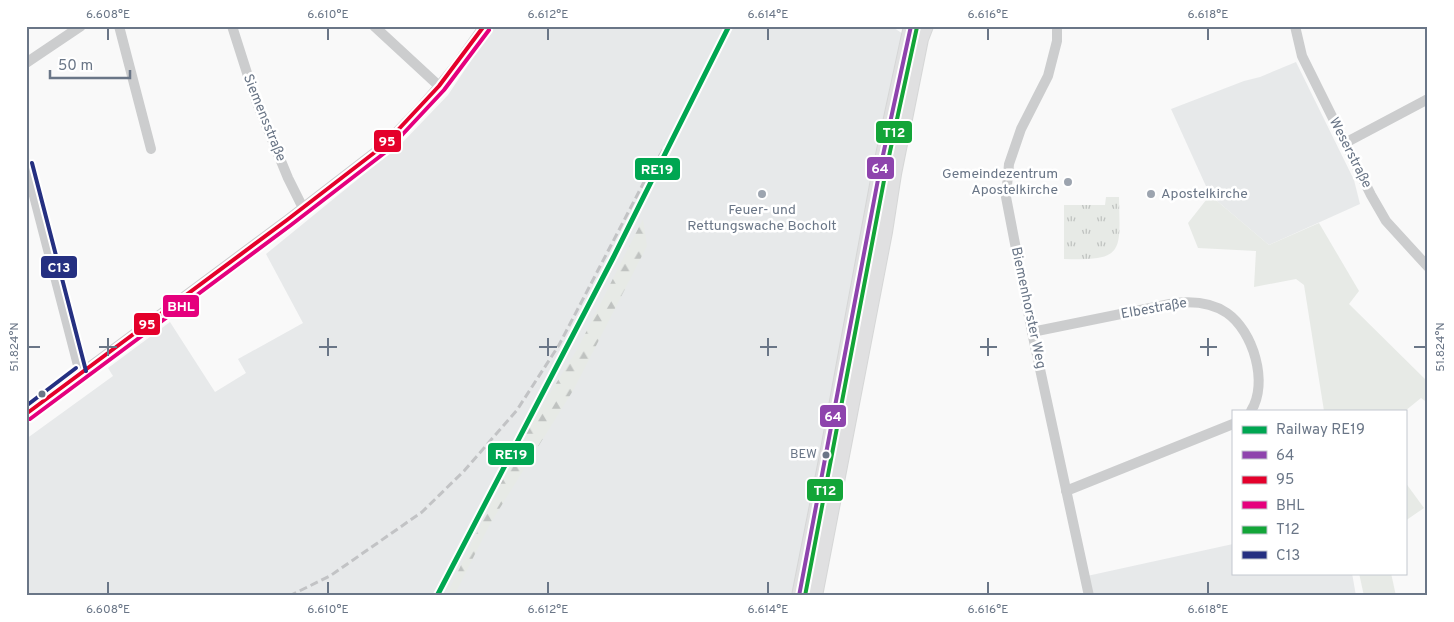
<svg xmlns="http://www.w3.org/2000/svg" width="1454" height="622" font-family="Overpass,sans-serif">
<style>
.built{fill:#e7e9ea}
.grass{fill:url(#grass-tufts)}
.forest{fill:url(#forest-firs)}
.green{fill:#e7eae6}
.lines{fill:none;stroke-linecap:round;stroke-linejoin:round}
.major-casing{stroke:#d6d7d7;stroke-width:16}
.minor{stroke:#cccdce;stroke-width:10}
.major{stroke:#e0e0e1;stroke-width:14}
.rail{stroke:#c2c3c5;stroke-width:3;stroke-dasharray:8 4;stroke-linecap:butt}
.bus-1-casing{stroke:#fff;stroke-width:8}
.bus-2-casing{stroke:#fff;stroke-width:8}
.bus-3-casing{stroke:#fff;stroke-width:8}
.bus-4-casing{stroke:#fff;stroke-width:8}
.bus-5-casing{stroke:#fff;stroke-width:8}
.bus-1{stroke:#8e44ad;stroke-width:4}
.bus-2{stroke:#e4002b;stroke-width:4}
.bus-3{stroke:#e5007d;stroke-width:4}
.bus-4{stroke:#13a538;stroke-width:4}
.bus-5{stroke:#253081;stroke-width:4}
.rail-1-casing{stroke:#fff;stroke-width:9}
.rail-1{stroke:#00a651;stroke-width:5}
.ticks{fill:none;stroke:#6a7687;stroke-width:2}
.poi-dot{fill:#9ca4af;stroke:#fff;stroke-width:2}
.bus-dot{fill:#6a7687;stroke:#fff;stroke-width:2}
.labels{text-anchor:middle;dominant-baseline:central;stroke-width:5;stroke-linejoin:round;paint-order:stroke}
.bus-label{font-size:13px;fill:#6a7687;stroke:#fff;text-anchor:end}
.street-label{font-size:14px;fill:#6a7687;stroke:#fff}
.poi-label{font-size:14px;fill:#6a7687;stroke:#fff;text-anchor:end}
.line-badge{stroke:#fff;stroke-width:2}
.badge-label{font-size:14px;text-anchor:middle;font-weight:bold;fill:#fff}
.neatline{fill:none;stroke:#6a7687;stroke-width:2}
.ticks-label{font-size:12px;text-anchor:middle;fill:#6a7687}
</style>
<defs>
<pattern id="grass-tufts" width="24" height="20" patternUnits="userSpaceOnUse" patternTransform="scale(1.25)"><rect width="24" height="20" fill="#e7eae6"/><path d="M3 7l-1-3M5 7V3M7 7l1-3M15 17l-1-3M17 17v-4M19 17l1-3" fill="none" stroke="#bfc2c0"/></pattern>
<pattern id="forest-firs" width="22" height="20" patternUnits="userSpaceOnUse" patternTransform="scale(1.25)"><rect width="22" height="20" fill="#e7eae6"/><path d="M5 1l3.5 6h-7zM16 11l3.5 6h-7z" fill="#bfc2c0"/></pattern>
</defs>
<rect width="100%" height="100%" fill="#f9f9f9"/>
<g class="built">
<path d="M494 26H891L917 43 814 596H26V439L113 376 108 368 170 322 215 392 246 373 238 359 303 323 266 254 401 144 448 95Z"/>
<path d="M1296 62 1354 180 1360 204 1269 245 1210 195 1171 109 1244 81 1260 77Z"/>
<path d="M1233 544V573H1352L1356 596H1091L1087 576Z"/>
</g>
<path class="grass" d="M1106 197H1119C1120 252 1125 261 1064 259V205H1105Z"/>
<path class="forest" d="M643 219 647 246 574 389 490 524 454 596H446L526 432 578 348Z"/>
<g class="green">
<path d="M1210 195 1269 245 1319 223 1359 291 1349 304 1428 382V403L1421 398 1405 411H1324L1304 285 1296 279 1254 287 1256 251 1198 248 1188 223Z"/>
<path d="M1405 482 1424 508 1405 521Z"/>
<path d="M1359 573H1391L1396 596H1364Z"/>
</g>
<g class="lines">
<defs>
<g id="major">
<path d="M799 596 827 455 880 169 911 26"/>
<path d="M815 596 885 232 894 174 921 39 926 26"/>
</g>
</defs>
<use href="#major" class="major-casing"/>
<g class="minor">
<path d="M119 26 151 149"/>
<path d="M232 26 255 98 288 178 303 208"/>
<path d="M374 26 439 86"/>
<path d="M1057 26V41L1048 76 1021 129 1009 164 1006 197 1032 332 1089 596"/>
<path d="M1295 26 1302 56 1371 195 1386 221 1428 267"/>
<path d="M26 63 81 26"/>
<path d="M1345 143 1428 99"/>
<path d="M26 165 80 373"/>
<path d="M1032 332 1175 303C1193 301 1211 302 1227 313 1253 331 1269 383 1251 411"/>
<path d="M26 414 287 220 383 146 419 109 439 86 457 64 484 26"/>
<path d="M1066 491 1233 424"/>
</g>
<use href="#major" class="major"/>
<path class="rail" d="M289 596 330 576 422 512 464 471 517 410 559 345 644 182 688 108"/>
<defs>
<path id="bus-1" d="M799 596 880 169 911 26"/>
<path id="bus-2" d="M26 414 287 220 383 146 439 86 484 26"/>
<path id="bus-3" d="M30 419 291 225 387 151 444 90 489 30"/>
<path id="bus-4" d="M805 596 886 170 917 27"/>
<g id="bus-5">
<path d="M32 163 86 371"/>
<path d="M26 406 76 368"/>
</g>
</defs>
<use href="#bus-1" class="bus-1-casing"/>
<use href="#bus-2" class="bus-2-casing"/>
<use href="#bus-3" class="bus-3-casing"/>
<use href="#bus-4" class="bus-4-casing"/>
<use href="#bus-5" class="bus-5-casing"/>
<use href="#bus-1" class="bus-1"/>
<use href="#bus-2" class="bus-2"/>
<use href="#bus-3" class="bus-3"/>
<use href="#bus-4" class="bus-4"/>
<use href="#bus-5" class="bus-5"/>
<defs>
<path id="rail-1" d="M437 596 613 258 729 26"/>
</defs>
<use href="#rail-1" class="rail-1-casing"/>
<use href="#rail-1" class="rail-1"/>
</g>
<path class="ticks" d="M108 28V40M328 28V40M548 28V40M768 28V40M988 28V40M1208 28V40M108 338V356M328 338V356M548 338V356M768 338V356M988 338V356M1208 338V356M28 347H40M99 347H117M319 347H337M539 347H557M760 347H777M980 347H997M1200 347H1217M1414 347H1426M108 582V594M328 582V594M548 582V594M768 582V594M988 582V594M1208 582V594"/>
<g class="poi-dot">
<circle cx="1068" cy="182" r="5"/>
<circle cx="762" cy="194" r="5"/>
<circle cx="1151" cy="194" r="5"/>
</g>
<g class="bus-dot">
<circle cx="42" cy="394" r="4.5"/>
<circle cx="826" cy="455" r="4.5"/>
</g>
<g class="labels">
<g class="bus-label">
<text x="817" y="455">BEW</text>
</g>
<g class="street-label">
<text transform="translate(264 118) rotate(68)">Siemensstraße</text>
<text transform="translate(1350 153) rotate(63)">Weserstraße</text>
<text transform="translate(1028 308) rotate(78)">Biemenhorster Weg</text>
<text transform="translate(1154 309) rotate(-10)">Elbestraße</text>
</g>
<g class="poi-label">
<text x="1058" y="174">Gemeindezentrum<tspan x="1058" dy="16">Apostelkirche</tspan></text>
<text x="1161" y="194" text-anchor="start">Apostelkirche</text>
<text x="762" y="210" text-anchor="middle">Feuer- und<tspan x="762" dy="16">Rettungswache Bocholt</tspan></text>
</g>
</g>
<g class="line-badge">
<rect x="875" y="120" width="38" height="24" rx="5" fill="#13a538"/>
<rect x="373" y="129" width="29" height="24" rx="5" fill="#e4002b"/>
<rect x="866" y="156" width="29" height="24" rx="5" fill="#8e44ad"/>
<rect x="634" y="157" width="47" height="24" rx="5" fill="#00a651"/>
<rect x="40" y="255" width="38" height="24" rx="5" fill="#253081"/>
<rect x="162" y="294" width="38" height="24" rx="5" fill="#e5007d"/>
<rect x="133" y="312" width="28" height="24" rx="5" fill="#e4002b"/>
<rect x="819" y="404" width="28" height="24" rx="5" fill="#8e44ad"/>
<rect x="487" y="442" width="48" height="24" rx="5" fill="#00a651"/>
<rect x="806" y="478" width="38" height="24" rx="5" fill="#13a538"/>
</g>
<g class="badge-label">
<text x="894" y="137">T12</text>
<text x="387" y="146">95</text>
<text x="880" y="173">64</text>
<text x="657" y="174">RE19</text>
<text x="59" y="272">C13</text>
<text x="181" y="311">BHL</text>
<text x="147" y="329">95</text>
<text x="833" y="421">64</text>
<text x="511" y="459">RE19</text>
<text x="825" y="495">T12</text>
</g>
<rect width="1454" height="622" fill="none" stroke="#ffffff" stroke-width="55"/>
<rect x="1232" y="410" width="175" height="165" fill="#ffffff" stroke="#c3c8cf"/>
<rect x="1242" y="426" width="25" height="8" fill="#00a651" stroke="#c3c8cf"/>
<text x="1276" y="434" font-size="15" fill="#6a7687">Railway RE19</text>
<rect x="1242" y="451" width="25" height="8" fill="#8e44ad" stroke="#c3c8cf"/>
<text x="1276" y="460" font-size="15" fill="#6a7687">64</text>
<rect x="1242" y="476" width="25" height="8" fill="#e4002b" stroke="#c3c8cf"/>
<text x="1276" y="484" font-size="15" fill="#6a7687">95</text>
<rect x="1242" y="501" width="25" height="8" fill="#e5007d" stroke="#c3c8cf"/>
<text x="1276" y="510" font-size="15" fill="#6a7687">BHL</text>
<rect x="1242" y="526" width="25" height="8" fill="#13a538" stroke="#c3c8cf"/>
<text x="1276" y="534" font-size="15" fill="#6a7687">T12</text>
<rect x="1242" y="551" width="25" height="8" fill="#253081" stroke="#c3c8cf"/>
<text x="1276" y="560" font-size="15" fill="#6a7687">C13</text>
<path d="M50 70v8h80v-8" fill="none" stroke="#6a7687" stroke-width="2.5"/>
<text x="58" y="70" font-size="15" fill="#6a7687" stroke="#ffffff" stroke-width="4" paint-order="stroke">50 m</text>
<rect x="28" y="28" width="1398" height="566" class="neatline"/>
<g class="ticks-label">
<text x="108" y="18">6.608°E</text>
<text x="328" y="18">6.610°E</text>
<text x="548" y="18">6.612°E</text>
<text x="768" y="18">6.614°E</text>
<text x="988" y="18">6.616°E</text>
<text x="1208" y="18">6.618°E</text>
<text transform="translate(14 347) rotate(-90)" y="4">51.824°N</text>
<text transform="translate(1440 347) rotate(-90)" y="4">51.824°N</text>
<text x="108" y="613">6.608°E</text>
<text x="328" y="613">6.610°E</text>
<text x="548" y="613">6.612°E</text>
<text x="768" y="613">6.614°E</text>
<text x="988" y="613">6.616°E</text>
<text x="1208" y="613">6.618°E</text>
</g>
</svg>
